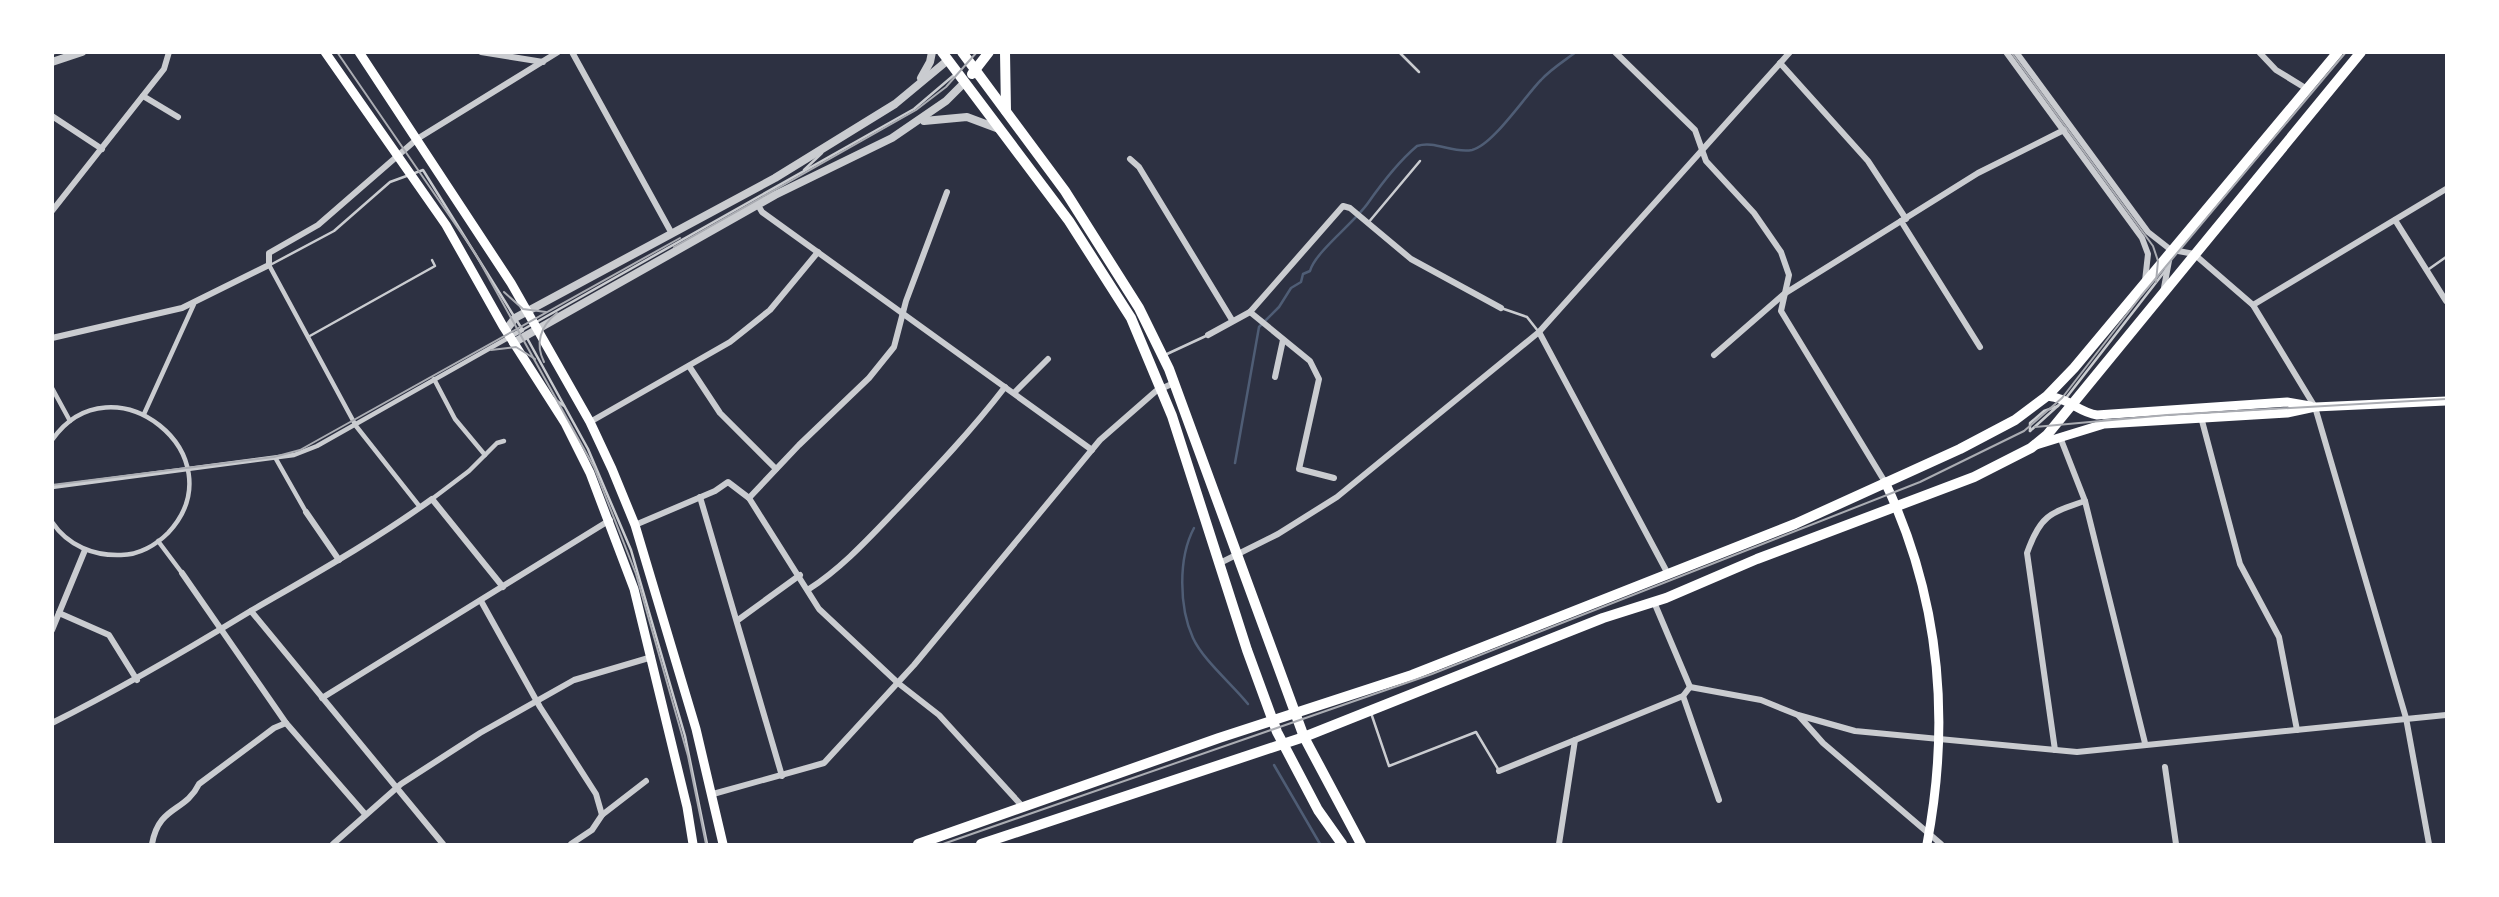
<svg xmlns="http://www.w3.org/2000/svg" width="2499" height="897" font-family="'Sofia Sans Condensed',sans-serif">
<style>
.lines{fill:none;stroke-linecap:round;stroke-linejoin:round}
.stream{stroke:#4f5d75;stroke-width:2.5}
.service{stroke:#caccd0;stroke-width:2.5}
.pedestrian{stroke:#caccd0;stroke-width:4.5}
.minor{stroke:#caccd0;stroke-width:6}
.tertiary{stroke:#caccd0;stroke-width:8}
.secondary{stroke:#fff;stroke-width:9}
.primary{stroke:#fff;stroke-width:10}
.tram{stroke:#abadb3;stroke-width:2}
</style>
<rect width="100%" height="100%" fill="#2d3142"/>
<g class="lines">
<g class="stream">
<path d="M1235 463 1259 327 1279 307 1291 288 1301 282 1303 274 1310 271C1315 252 1354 223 1368 203 1382 183 1398 162 1417 146 1435 140 1453 154 1472 150 1493 145 1525 96 1541 80 1551 69 1564 61 1576 52"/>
<path d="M1194 528C1178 558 1179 607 1193 638 1203 660 1232 684 1248 704"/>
<path d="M1274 765 1320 844"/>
</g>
<g class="service">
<path d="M1399 52 1419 72"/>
<path d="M804 170 822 153"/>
<path d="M1368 223 1420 161"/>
<path d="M272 264 334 231 390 182 423 170 522 329"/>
<path d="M2429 269 2446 257"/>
<path d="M1501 308 1527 317 1538 331"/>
<path d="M524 329 914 109 954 75"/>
<path d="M308 337 435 266 432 260"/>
<path d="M527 338 588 449 631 550 685 736 707 844"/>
<path d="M1167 354 1208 335"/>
<path d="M553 398 564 406"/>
<path d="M2066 398 2165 271"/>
<path d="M2030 431 2061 403"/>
<path d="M2030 431V423L2044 411 2058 406"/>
<path d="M1371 713 1389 766 1476 732 1498 769"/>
</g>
<g class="pedestrian">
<path d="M269 265 356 426 420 507"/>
<path d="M434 379 455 419 485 455"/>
<path d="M52 388 70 421"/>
<path d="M144 414 194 304"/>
<path d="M52 440C112 354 240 456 168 533 156 545 139 555 121 555 94 556 68 546 52 522"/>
<path d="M276 459 306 512"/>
<path d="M52 487 294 455 317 446 522 330"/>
<path d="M432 499 469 471 497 443 504 441"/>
<path d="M158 541 182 573"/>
</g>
<g class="minor">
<path d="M481 52 543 62"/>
<path d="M572 52 671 232"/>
<path d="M1615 52 1695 130 1706 161 1754 213 1781 252 1789 275 1781 311 1885 482"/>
<path d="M2006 52 2142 238 2148 254 2145 281"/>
<path d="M2016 52 2148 232 2171 250 2163 293"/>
<path d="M2259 52 2276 70 2307 89"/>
<path d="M1780 63 1868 161 1906 219"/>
<path d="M143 96 178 117"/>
<path d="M52 116 102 149"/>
<path d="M1130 159 1139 167 1232 320"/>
<path d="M758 205 762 212 1092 450"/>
<path d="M52 211 164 69 169 52"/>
<path d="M2395 220 2446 301"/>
<path d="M1901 221 1980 347"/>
<path d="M2173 250 2194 254 2253 305 2315 407 2406 718 2429 844"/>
<path d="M2253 305 2446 189"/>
<path d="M1250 312 1310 361 1319 379 1299 469 1334 478"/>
<path d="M1539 332 1668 574"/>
<path d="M1208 335 1250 312 1343 206 1350 208 1411 259 1501 308"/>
<path d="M52 338 182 308 269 265V253L318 225 417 139 558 52"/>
<path d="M1714 355 1784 294 1978 173 2064 130"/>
<path d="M689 366 720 413 776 469"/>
<path d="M1275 377 1283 340"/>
<path d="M1014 393 1048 359"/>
<path d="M2201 417 2240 564 2279 637 2297 730"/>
<path d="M590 422 730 342 770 310 818 252"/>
<path d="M2060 437 2085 501 2145 743"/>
<path d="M700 497 782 776"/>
<path d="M749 498 799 445 869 378 894 347 906 301 947 192"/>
<path d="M306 512 339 560"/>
<path d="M635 525 715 491 728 482 749 498 819 609 898 683 939 715 1023 807"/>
<path d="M1220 563 1278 534 1337 497 1539 332 1790 52"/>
<path d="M182 573 286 723 365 814"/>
<path d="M809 589C842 568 870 537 897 509 935 469 972 430 1005 387"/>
<path d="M481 601 540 707 596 794 602 815"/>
<path d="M1654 602 1690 687"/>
<path d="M251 611 443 844"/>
<path d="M59 613 109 635 137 680"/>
<path d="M738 620 800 575"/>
<path d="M52 630 85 550"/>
<path d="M1690 687 1761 700 1798 715 1855 731 2077 752 2446 715"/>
<path d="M1683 696 1719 800"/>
<path d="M322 698 610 520"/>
<path d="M1799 716 1823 743 1941 844"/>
<path d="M52 723C120 689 185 651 249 612 311 576 374 541 432 499L503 587"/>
<path d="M2055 750 2027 553C2040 516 2049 513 2085 501"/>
<path d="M2165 767 2176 844"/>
<path d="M1499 771 1683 696 1690 687"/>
<path d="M713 794 824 763 914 665 1100 440 1156 391 1174 383"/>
<path d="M152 844C159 805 185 813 199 784L274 728 286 723"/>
<path d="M333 844 401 784 480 733 574 680 652 657"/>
<path d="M571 844 592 830 602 815 646 781"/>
<path d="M1559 844 1575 740"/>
</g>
<g class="tertiary">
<path d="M52 62 82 52"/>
<path d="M921 78 930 62 932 52"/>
<path d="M924 121 967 117 999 129"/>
<path d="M506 330 515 318 775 178 895 104 948 60"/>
<path d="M513 343 775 195 892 138 946 101 965 82"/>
</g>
<g class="secondary">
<path d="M325 52 446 225 503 326 565 423 590 473 634 589 687 807 693 844"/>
<path d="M359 52 511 283 590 422 612 469 635 525 696 729 723 844"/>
<path d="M2047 396C2069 398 2078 412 2097 415L2287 402 2310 406"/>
<path d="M2036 445 2104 424 2287 413 2315 407 2446 401"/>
<path d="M1885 482C1940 598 1951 718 1927 844"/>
</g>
<g class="primary">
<path d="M942 52 1069 221 1131 318 1172 416 1247 650 1277 732 1318 810 1342 844"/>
<path d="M962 52 1065 191 1139 308 1169 369 1304 737 1361 844"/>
<path d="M1005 52 1006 111"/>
<path d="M972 74 989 52"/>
<path d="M918 844 1219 738 1412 675 1795 524 1960 449 2015 420 2047 396 2074 368 2338 52"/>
<path d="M981 844 1304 737 1603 618 1666 598 1757 559 1974 477 2031 448 2047 435 2361 52"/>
</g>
<g class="tram">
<path d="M337 52 475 253 594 467 636 574 688 756 706 844"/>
<path d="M2011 52 2153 246 2158 261 2156 282"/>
<path d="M52 54 59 52"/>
<path d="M674 247 916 110 946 87 977 52"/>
<path d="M504 292 523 309 546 312"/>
<path d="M491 350 516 347 535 359"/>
<path d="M544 362C535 344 540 326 557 313"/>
<path d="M2035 427 2167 415 2446 399"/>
<path d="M52 485 274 457 300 450 680 238"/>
<path d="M943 844 1432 674 1920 482 2024 431 2062 398 2141 296 2346 52"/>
</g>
</g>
<rect width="2499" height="897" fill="none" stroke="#ffffff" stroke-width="108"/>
</svg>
